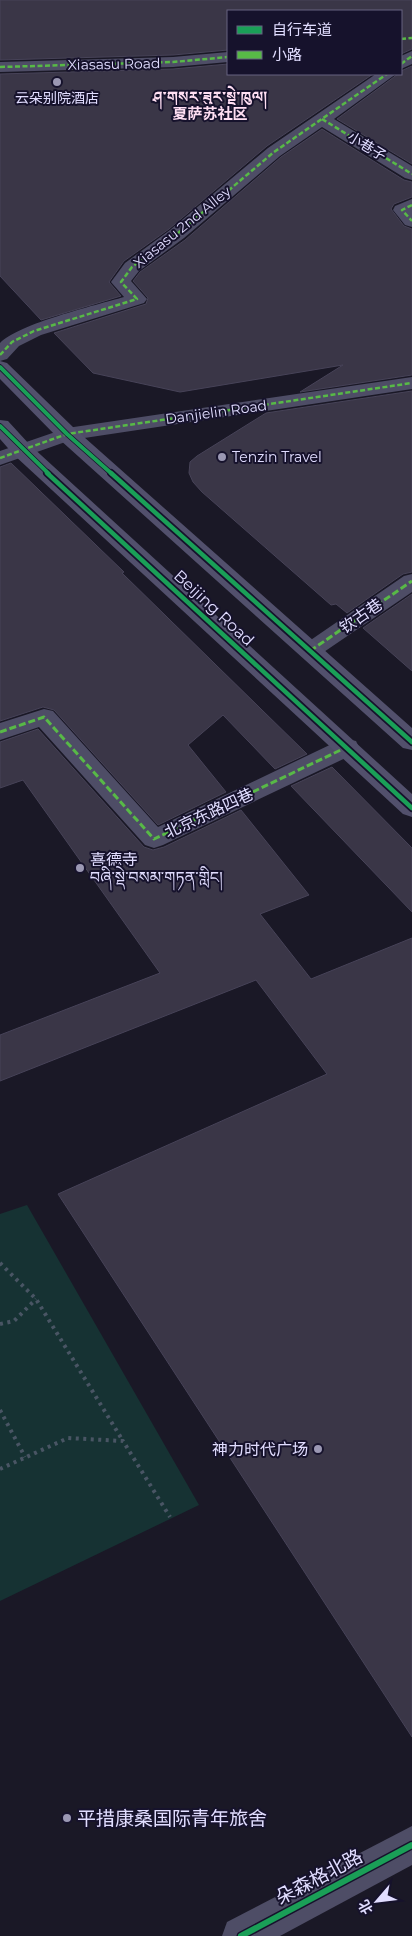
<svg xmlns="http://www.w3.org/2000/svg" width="412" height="1936" font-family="Montserrat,'Noto Sans SC','Noto Serif Tibetan',sans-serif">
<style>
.green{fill:#163233}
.building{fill:#3a3647;stroke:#474358}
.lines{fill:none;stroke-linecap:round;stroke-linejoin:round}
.path{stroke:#495564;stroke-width:4;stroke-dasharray:3 4.5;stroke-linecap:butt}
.pedestrian{fill:#4e4d66;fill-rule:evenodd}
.tertiary{fill:#4e4d66;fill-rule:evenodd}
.secondary{fill:#52506c;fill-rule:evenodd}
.quiet-far1{stroke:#58b947;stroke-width:2.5;stroke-dasharray:5 2.5;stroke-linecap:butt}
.quiet{stroke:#58b947;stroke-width:3;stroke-dasharray:7 3;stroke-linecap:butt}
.cycleway-far2-casing{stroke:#16122c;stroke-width:5.5}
.cycleway-far1-casing{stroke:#16122c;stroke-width:8}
.cycleway-casing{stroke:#16122c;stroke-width:9}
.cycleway-far2{stroke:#1a9f57;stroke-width:4}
.cycleway-far1{stroke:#1a9f57;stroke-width:4.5}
.cycleway{stroke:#1a9f57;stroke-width:6}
.poi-dot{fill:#9b98b3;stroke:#16122c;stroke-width:2}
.labels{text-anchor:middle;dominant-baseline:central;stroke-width:4;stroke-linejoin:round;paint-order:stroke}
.far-street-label{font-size:14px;fill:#e1ddff;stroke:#16122c}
.far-poi-label{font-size:14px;fill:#e1ddff;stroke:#16122c}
.far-neighbourhood-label{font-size:15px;font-weight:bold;fill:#ffdff3;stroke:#16122c}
.street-label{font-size:16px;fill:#e1ddff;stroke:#16122c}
.poi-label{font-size:16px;fill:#e1ddff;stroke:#16122c;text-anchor:start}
.near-poi-label{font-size:19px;fill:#e1ddff;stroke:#16122c;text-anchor:start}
.near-street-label{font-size:19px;fill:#e1ddff;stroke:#16122c}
</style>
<rect width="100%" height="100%" fill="#1a1826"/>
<path class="green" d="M27 1205 199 1505 0 1601V1214Z"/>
<g class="building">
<path d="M0 0H412V49L401 54V11H228V50L173 55 0 60Z"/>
<path d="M228 64V74H373L267 146 169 229 124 261 109 282 121 296 41 320 0 276V74L173 69Z"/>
<path d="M412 66V164L337 119 398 74H401V71Z"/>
<path d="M322 129 404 180 412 182V197L394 204 391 209 404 226 412 229V375L300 392 343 365 180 392 93 373 54 333 146 304 148 298 133 281 140 272 185 240 281 157Z"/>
<path d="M412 391V572L403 574 347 613 336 604 331 605 202 492 193 482 189 473 190 462 197 456 266 413Z"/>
<path d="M11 463 124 572 122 573 307 754 275 769 223 715 188 745 226 792 158 825 54 710 43 707 0 721V467Z"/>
<path d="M412 594V671L363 628Z"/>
<path d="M38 729 144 847 153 850 164 847 241 810 309 895 260 914 311 979 412 938V1737L58 1194 327 1074 256 980 0 1081V1035L160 973 23 780 0 788V742Z"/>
<path d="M332 767 412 848V912L291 786Z"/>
</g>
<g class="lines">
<g class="path">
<path d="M0 1263 36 1299 123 1441"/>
<path d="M0 1324 14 1321 36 1299"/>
<path d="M0 1410 25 1457"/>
<path d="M0 1469 68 1438 123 1441 170 1517"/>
</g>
<g class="pedestrian">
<path d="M412 51V64L401 69V56Z"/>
<path d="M228 52V62L173 67 0 72V62L173 57Z"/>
<path d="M376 74H396L334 119 412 166V180L405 178 322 127 280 156 184 238 139 271 131 281 147 299 144 303 41 335 19 346 7 359 0 361V343C18 324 96 305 124 297L111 282 125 263 170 230 268 148Z"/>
<path d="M412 199V227L405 225 393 210 395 206Z"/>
<path d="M412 377V389L71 440 0 465V451L67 428Z"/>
<path d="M412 574V592L318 656 310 659 302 656 298 651 302 646 404 576Z"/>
<path d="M44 709 53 711 158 827 338 741 347 739 356 741 359 747 356 753 163 845 154 848 145 845 39 727 0 740V723Z"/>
</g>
<path class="tertiary" d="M412 1826V1865L280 1936H222L227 1922Z"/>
<g class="secondary">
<path d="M0 361 7 363 75 429 412 728V750L403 748 59 439 0 379Z"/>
<path d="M0 420 8 421 30 445 412 794V817L403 814 14 455 0 439Z"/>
</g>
<g class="quiet-far1">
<path d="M401 39 412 38"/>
<path d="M401 64 412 56"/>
<path d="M0 67 173 62 228 57"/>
<path d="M322 119 412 174"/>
<path d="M412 205 402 210 412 221"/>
<path d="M0 355 12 342 34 331 137 299 121 282 132 267 177 234 274 152 387 74"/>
<path d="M0 458 67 434 412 383"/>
</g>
<g class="quiet">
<path d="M310 651 412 581"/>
<path d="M0 732 44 717 154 839 347 747"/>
</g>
<defs>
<g id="cycleway-far2">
<path d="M0 367 67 434 112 474"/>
<path d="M0 426 49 474"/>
</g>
<g id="cycleway-far1">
<path d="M47 473 412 808"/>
<path d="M111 473 412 742"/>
</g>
<path id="cycleway" d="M241 1936 412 1845"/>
</defs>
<use href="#cycleway-far2" class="cycleway-far2-casing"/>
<use href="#cycleway-far1" class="cycleway-far1-casing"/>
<use href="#cycleway" class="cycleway-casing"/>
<use href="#cycleway-far2" class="cycleway-far2"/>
<use href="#cycleway-far1" class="cycleway-far1"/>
<use href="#cycleway" class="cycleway"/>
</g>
<g class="poi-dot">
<circle cx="57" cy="82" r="5"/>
<circle cx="222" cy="457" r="5"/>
<circle cx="80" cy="868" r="5"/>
<circle cx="318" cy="1449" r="5"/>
<circle cx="67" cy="1818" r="5"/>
</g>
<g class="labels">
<g class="far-street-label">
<text transform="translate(114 64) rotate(-1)">Xiasasu Road</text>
<text transform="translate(367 146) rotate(31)">小巷子</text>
<text transform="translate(182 227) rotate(-39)">Xiasasu 2nd Alley</text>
<text transform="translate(216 412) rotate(-8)">Danjielin Road</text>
</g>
<g class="far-poi-label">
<text x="57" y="98">云朵别院酒店</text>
<text x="232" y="457" text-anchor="start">Tenzin Travel</text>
</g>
<g class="far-neighbourhood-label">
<text x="210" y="96">ཤ་གསར་ཟུར་སྡེ་ཁུལ།<tspan x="210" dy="17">夏萨苏社区</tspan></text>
</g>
<g class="street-label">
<text transform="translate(214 608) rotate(43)">Beijing Road</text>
<text transform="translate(361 616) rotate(-35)">钦古巷</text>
<text transform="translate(209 813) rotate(-25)">北京东路四巷</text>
</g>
<g class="poi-label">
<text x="90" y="859">喜德寺<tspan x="90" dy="18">བཞི་སྡེ་བསམ་གཏན་གླིང།</tspan></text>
<text x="308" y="1449" text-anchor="end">神力时代广场</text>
</g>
<g class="near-poi-label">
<text x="77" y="1818">平措康桑国际青年旅舍</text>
</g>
<g class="near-street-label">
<text transform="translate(319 1877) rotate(-28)">朵森格北路</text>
</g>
</g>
<rect x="227" y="10" width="175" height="65" fill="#16122c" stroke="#676380"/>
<rect x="237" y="26" width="25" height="8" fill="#1a9f57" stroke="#676380"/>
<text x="272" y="35" font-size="15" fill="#e1ddff">自行车道</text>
<rect x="237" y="51" width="25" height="8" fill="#58b947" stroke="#676380"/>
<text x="272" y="60" font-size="15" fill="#e1ddff">小路</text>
<g transform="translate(377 1901) rotate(242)" stroke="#16122c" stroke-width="4" paint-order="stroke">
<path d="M0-4L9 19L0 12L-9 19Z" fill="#e1ddff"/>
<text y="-8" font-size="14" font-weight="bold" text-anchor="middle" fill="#e1ddff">北</text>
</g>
</svg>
